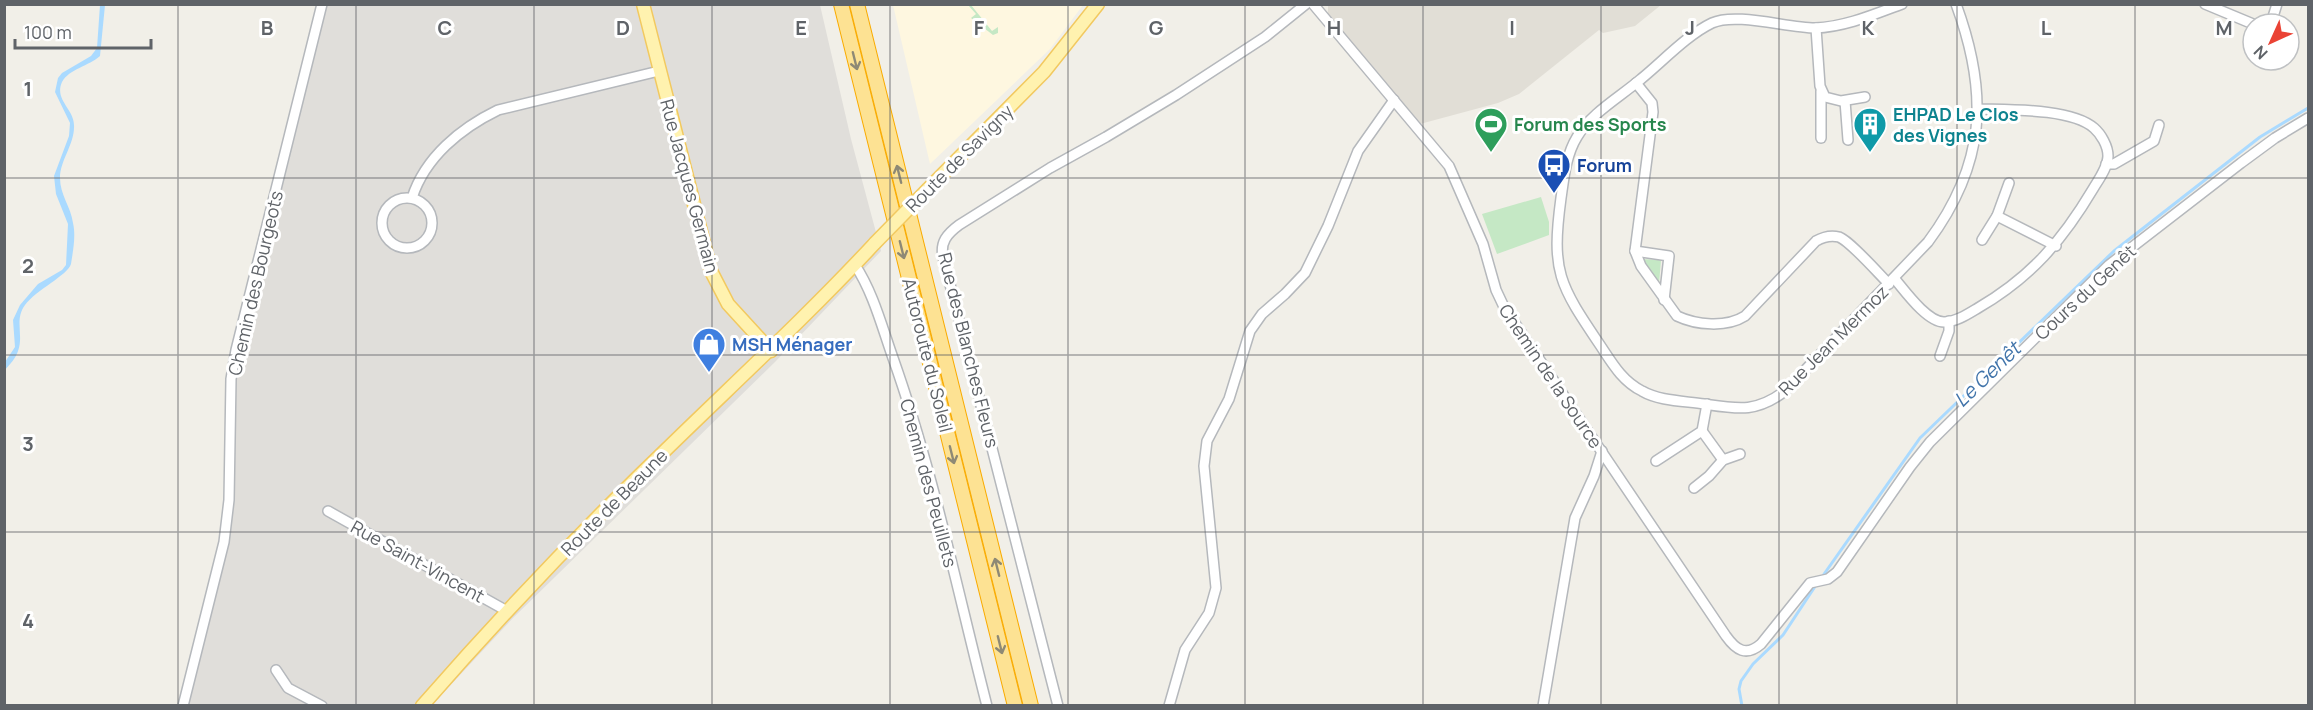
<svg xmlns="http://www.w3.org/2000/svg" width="2313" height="710" font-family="Manrope,sans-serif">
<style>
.commercial{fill:#fef7e0}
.industrial{fill:#e0deda}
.education{fill:#e1ded6}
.green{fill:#c5e8c5}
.water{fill:#aadaff}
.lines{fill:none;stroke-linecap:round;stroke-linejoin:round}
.stream{stroke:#aadaff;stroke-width:3}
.minor-casing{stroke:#b5b8bc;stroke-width:12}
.major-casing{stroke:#f2c960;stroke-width:15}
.highway-casing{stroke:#f9ab00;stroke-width:16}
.minor{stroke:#fff;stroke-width:9}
.major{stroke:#fff2af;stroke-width:12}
.highway{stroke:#fde293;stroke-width:14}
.major-bridge-casing{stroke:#f2c960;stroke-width:15;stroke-linecap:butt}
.major-bridge{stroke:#fff2af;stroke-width:12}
.oneway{stroke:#8e8975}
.grid{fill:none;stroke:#5f6368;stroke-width:1.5;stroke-opacity:0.55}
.labels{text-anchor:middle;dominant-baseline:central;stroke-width:6;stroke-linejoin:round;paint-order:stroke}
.culture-label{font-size:18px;font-weight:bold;fill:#0d838f;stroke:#fff;text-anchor:start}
.leisure-label{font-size:18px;font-weight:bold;fill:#27864d;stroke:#fff;text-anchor:start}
.street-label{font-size:18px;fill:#5f6368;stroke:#fff}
.transit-label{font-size:18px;font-weight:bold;fill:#164399;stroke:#fff;text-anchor:start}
.shop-label{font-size:18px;font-weight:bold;fill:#366cbe;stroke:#fff;text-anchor:start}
.water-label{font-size:20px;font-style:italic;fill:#4174aa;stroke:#fff}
.grid-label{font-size:20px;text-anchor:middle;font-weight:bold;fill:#5f6368;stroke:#fff;stroke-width:6;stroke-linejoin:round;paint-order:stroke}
</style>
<rect width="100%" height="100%" fill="#f1efe8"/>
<path class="commercial" d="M893 5H1083L1050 49 930 164Z"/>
<path class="industrial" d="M318 5H820L851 139 881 251 775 362 513 618 432 705 180 706 222 552 228 374Z"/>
<path class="education" d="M1328 4H1661V5L1635 26 1603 33 1599 30 1519 94 1498 103 1420 124 1328 14Z"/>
<g class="green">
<path d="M968 5H971L992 31 998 27V33L993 35 971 18 976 14Z"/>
<path d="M1541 197 1549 222V235L1497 254 1482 214Z"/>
<path d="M1641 259 1661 260 1659 284Z"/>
</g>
<path class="water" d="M100 5H105L100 56C89 66 69 69 62 82 54 100 74 109 74 125 75 144 60 160 60 178 60 195 71 207 73 223 76 236 73 251 71 264 68 275 36 290 25 305 14 320 24 335 18 351 16 358 10 364 5 370V362L15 347 13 320 20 305 38 284 62 270 66 265 68 224 56 194 54 176 69 136 70 123 55 92 58 78 62 73 91 56 97 48Z"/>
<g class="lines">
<g class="stream">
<path d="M1822 577 1920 438 2114 251 2260 137 2308 108"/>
<path d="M1742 706 1739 689 1741 681 1753 664 1783 635 1816 585"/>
</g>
<defs>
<g id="minor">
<path d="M1313 4 1449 166 1483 244 1496 290 1504 307 1726 636C1736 650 1746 657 1761 644L1810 583 1828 579 1837 572 1910 467 1930 442 2109 265 2241 163 2275 138 2308 118"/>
<path d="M1902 4C1875 14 1845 27 1815 28 1787 28 1736 12 1712 23 1687 35 1662 62 1641 79 1620 97 1591 113 1577 137 1566 155 1564 177 1561 198 1551 272 1559 284 1600 345 1612 363 1622 381 1642 391 1659 401 1684 401 1704 404 1738 409 1756 413 1785 391L1928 242C1986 164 1989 94 1956 4"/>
<path d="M2205 4 2253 24"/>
<path d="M2266 24 2272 20 2277 4"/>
<path d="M1816 28 1820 86 1825 97 1841 101 1865 97"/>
<path d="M1636 83 1652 103 1653 112 1635 251 1641 266 1677 316C1696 325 1726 328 1745 316L1816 241C1823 237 1831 235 1839 237 1850 241 1879 274 1889 284"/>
<path d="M1845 101 1848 140"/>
<path d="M1821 138V91"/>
<path d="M2106 164H2114L2154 141 2159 125"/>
<circle cx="407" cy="223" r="25"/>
<path d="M412 198C425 157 461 128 498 110L659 71"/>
<path d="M1997 216 2056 246"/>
<path d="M1982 240 1997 216 2009 183"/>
<path d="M1635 251 1669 256 1664 300"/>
<path d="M855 265C873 292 882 327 893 358 933 471 957 589 987 706"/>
<path d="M1894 278C1905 291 1927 322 1944 322 1956 322 1968 314 1978 308 2031 277 2062 241 2093 189 2099 179 2108 167 2108 156 2108 146 2101 134 2094 128 2071 108 2008 110 1978 109"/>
<path d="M1940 356 1949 331V321"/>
<path d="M1702 431 1723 460"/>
<path d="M1656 461 1702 431 1707 404"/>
<path d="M1694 488 1709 476 1723 460 1740 454"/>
<path d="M328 511 507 611"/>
<path d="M276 670 288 688 322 706"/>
<path d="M183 706 224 542 229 500 231 379 236 350 322 4"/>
<path d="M1058 706 943 257C940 242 947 234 959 225L1050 168 1106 137 1176 95 1265 37 1306 4"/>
<path d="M1169 706 1185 650 1209 613 1216 588 1204 466 1207 441 1229 399 1250 331 1262 314 1285 294 1305 273 1328 226 1358 151 1394 100"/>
<path d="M1543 706 1575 518 1594 476 1602 451"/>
</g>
<g id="major">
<path d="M643 4 711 271 728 304 771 351"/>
<path d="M928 189 1044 72 1098 4"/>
<path d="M422 706C503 613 588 524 677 439 744 374 812 311 875 243"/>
</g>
<g id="highway">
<path d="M841 4 1015 706"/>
<path d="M857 4 1031 706"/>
</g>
</defs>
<use href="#minor" class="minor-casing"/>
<use href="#major" class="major-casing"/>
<use href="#highway" class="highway-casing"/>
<use href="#minor" class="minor"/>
<use href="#major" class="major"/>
<use href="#highway" class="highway"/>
<defs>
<path id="major-bridge" d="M875 243 928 189"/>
</defs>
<use href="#major-bridge" class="major-bridge-casing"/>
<use href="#major-bridge" class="major-bridge"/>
</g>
<defs><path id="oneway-shaft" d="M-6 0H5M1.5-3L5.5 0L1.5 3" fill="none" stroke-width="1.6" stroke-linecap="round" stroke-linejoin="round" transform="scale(1.5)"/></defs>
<g class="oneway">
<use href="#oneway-shaft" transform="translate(855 61) rotate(76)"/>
<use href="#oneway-shaft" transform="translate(899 174) rotate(-104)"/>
<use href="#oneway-shaft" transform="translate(902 250) rotate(76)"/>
<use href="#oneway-shaft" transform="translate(952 455) rotate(76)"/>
<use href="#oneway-shaft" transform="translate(997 567) rotate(-104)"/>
<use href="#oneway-shaft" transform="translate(1000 645) rotate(76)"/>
</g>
<path class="grid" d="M178 4V706M356 4V706M534 4V706M712 4V706M890 4V706M1068 4V706M1245 4V706M1423 4V706M1601 4V706M1779 4V706M1957 4V706M2135 4V706M4 178H2308M4 355H2308M4 532H2308"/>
<defs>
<symbol id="stadium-pin" viewBox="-11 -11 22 30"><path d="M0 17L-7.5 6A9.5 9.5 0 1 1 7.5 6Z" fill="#2e9e5b" stroke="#fff"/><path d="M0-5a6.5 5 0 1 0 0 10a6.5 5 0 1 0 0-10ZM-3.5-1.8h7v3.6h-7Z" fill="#fff"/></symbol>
<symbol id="building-pin" viewBox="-11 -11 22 30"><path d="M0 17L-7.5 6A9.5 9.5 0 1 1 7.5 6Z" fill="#0f9aa8" stroke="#fff"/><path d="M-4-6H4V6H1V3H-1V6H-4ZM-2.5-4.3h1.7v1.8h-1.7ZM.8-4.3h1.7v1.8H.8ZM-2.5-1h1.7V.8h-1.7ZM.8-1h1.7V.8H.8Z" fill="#fff"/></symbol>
<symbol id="bus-pin" viewBox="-11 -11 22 30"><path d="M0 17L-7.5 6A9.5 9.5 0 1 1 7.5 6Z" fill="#1a4fb4" stroke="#fff"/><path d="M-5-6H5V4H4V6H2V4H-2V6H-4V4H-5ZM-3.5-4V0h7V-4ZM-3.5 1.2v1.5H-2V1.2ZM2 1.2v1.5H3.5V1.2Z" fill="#fff"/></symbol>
<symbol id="shop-pin" viewBox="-11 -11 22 30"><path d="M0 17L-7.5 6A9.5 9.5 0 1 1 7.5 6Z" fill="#3f7fe0" stroke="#fff"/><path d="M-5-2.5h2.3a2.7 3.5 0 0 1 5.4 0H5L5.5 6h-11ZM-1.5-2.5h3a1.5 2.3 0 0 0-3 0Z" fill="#fff"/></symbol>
</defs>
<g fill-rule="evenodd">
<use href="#stadium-pin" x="1472" y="105" width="38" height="52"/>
<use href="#building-pin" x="1851" y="105" width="38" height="52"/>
<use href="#bus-pin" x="1535" y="146" width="38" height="52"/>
<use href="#shop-pin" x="690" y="325" width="38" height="52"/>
</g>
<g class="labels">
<g class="culture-label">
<text x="1893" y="114">EHPAD Le Clos<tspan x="1893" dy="21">des Vignes</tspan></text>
</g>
<g class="leisure-label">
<text x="1514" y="124">Forum des Sports</text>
</g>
<g class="street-label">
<text transform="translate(959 158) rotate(-45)">Route de Savigny</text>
<text transform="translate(690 186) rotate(75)">Rue Jacques Germain</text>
<text transform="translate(255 283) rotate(-77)">Chemin des Bourgeots</text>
<text transform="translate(2085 292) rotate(-43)">Cours du Genêt</text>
<text transform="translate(1833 340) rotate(-45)">Rue Jean Mermoz</text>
<text transform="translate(969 350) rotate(76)">Rue des Blanches Fleurs</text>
<text transform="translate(928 355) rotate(76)">Autoroute du Soleil</text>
<text transform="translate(1551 376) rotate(56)">Chemin de la Source</text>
<text transform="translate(929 483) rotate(75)">Chemin des Peuillets</text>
<text transform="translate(614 502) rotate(-45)">Route de Beaune</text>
<text transform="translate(418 561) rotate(29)">Rue Saint-Vincent</text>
</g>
<g class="transit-label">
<text x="1577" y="165">Forum</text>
</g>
<g class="shop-label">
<text x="732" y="344">MSH Ménager</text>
</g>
<g class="water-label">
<text transform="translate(1987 374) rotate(-44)">Le Genêt</text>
</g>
</g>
<g class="grid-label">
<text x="267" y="35">B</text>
<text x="445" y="35">C</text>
<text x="623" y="35">D</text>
<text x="801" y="35">E</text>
<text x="979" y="35">F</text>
<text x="1156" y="35">G</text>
<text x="1334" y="35">H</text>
<text x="1512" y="35">I</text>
<text x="1690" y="35">J</text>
<text x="1868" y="35">K</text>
<text x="2046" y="35">L</text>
<text x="2224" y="35">M</text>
<text x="28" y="96">1</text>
<text x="28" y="273">2</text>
<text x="28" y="451">3</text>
<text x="28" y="628">4</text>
</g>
<rect width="2313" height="710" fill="none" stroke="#5f6368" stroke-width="12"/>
<g transform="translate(2271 42) rotate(225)"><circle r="28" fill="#ffffff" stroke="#bfc1c3" stroke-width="1.5"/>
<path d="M0-4.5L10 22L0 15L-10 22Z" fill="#ea4335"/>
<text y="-9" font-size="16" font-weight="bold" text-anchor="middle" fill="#5f6368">N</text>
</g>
<path d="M15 39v9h136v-9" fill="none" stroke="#5f6368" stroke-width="3"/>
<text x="24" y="39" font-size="18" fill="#5f6368" stroke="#ffffff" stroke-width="4.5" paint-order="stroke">100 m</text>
</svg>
